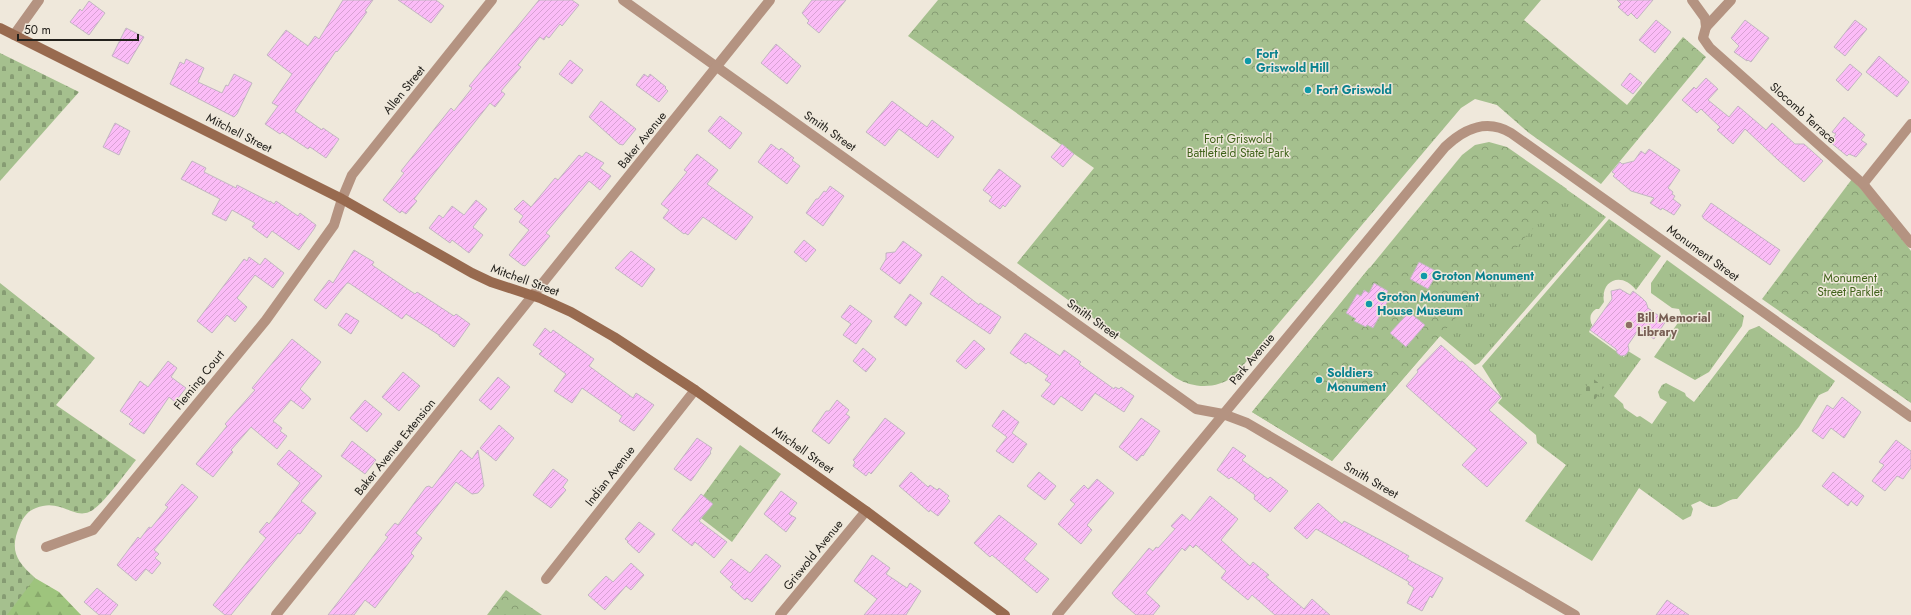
<svg xmlns="http://www.w3.org/2000/svg" width="1911" height="615" font-family="Jost,sans-serif">
<style>
.grass{fill:url(#grass-tufts)}
.forest{fill:url(#forest-firs)}
.cemetery{fill:url(#cemetery-stones)}
.park{fill:url(#park-crowns)}
.building{fill:url(#building-hatch);stroke:#c2b7c1}
.lines{fill:none;stroke-linecap:round;stroke-linejoin:round}
.minor{stroke:#b49381;stroke-width:10}
.secondary{stroke:#986a4f;stroke-width:10}
.culture-dot{fill:#0f9aa8;stroke:#efe8db;stroke-width:1.5}
.education-dot{fill:#8d6e63;stroke:#efe8db;stroke-width:1.5}
.labels{text-anchor:middle;dominant-baseline:central;stroke-width:3;stroke-linejoin:round;paint-order:stroke}
.culture-label{font-size:12px;font-weight:bold;fill:#0d838f;stroke:#efe8db;text-anchor:start}
.street-label{font-size:12px;fill:#23211c;stroke:#efe8db}
.park-label{font-size:12px;fill:#41631b;stroke:#efe8db}
.education-label{font-size:12px;font-weight:bold;fill:#785e54;stroke:#efe8db;text-anchor:start}
</style>
<defs>
<pattern id="grass-tufts" width="24" height="20" patternUnits="userSpaceOnUse"><rect width="24" height="20" fill="#a5c08e"/><path d="M3 7l-1-3M5 7V3M7 7l1-3M15 17l-1-3M17 17v-4M19 17l1-3" fill="none" stroke="#869c73"/></pattern>
<pattern id="forest-firs" width="22" height="20" patternUnits="userSpaceOnUse"><rect width="22" height="20" fill="#9ec47d"/><path d="M5 1l3.5 6h-7zM16 11l3.5 6h-7z" fill="#88a86b"/></pattern>
<pattern id="cemetery-stones" width="16" height="16" patternUnits="userSpaceOnUse"><rect width="16" height="16" fill="#a5c08e"/><path d="M2 7V4a2 2 0 0 1 4 0v3zM10 15v-3a2 2 0 0 1 4 0v3z" fill="#869c73"/></pattern>
<pattern id="park-crowns" width="20" height="18" patternUnits="userSpaceOnUse"><rect width="20" height="18" fill="#a5c08e"/><path d="M2 6a3 3 0 1 1 6 0M12 15a3 3 0 1 1 6 0" fill="none" stroke="#869c73"/></pattern>
<pattern id="building-hatch" width="6" height="6" patternUnits="userSpaceOnUse"><rect width="6" height="6" fill="#fbbcf7"/><path d="M-1 1l2-2M0 6l6-6M5 7l2-2" fill="none" stroke="#d7a1d3"/></pattern>
</defs>
<rect width="100%" height="100%" fill="#efe8db"/>
<g class="grass">
<path d="M1556 182 1606 217 1479 363 1475 365 1440 336 1332 461 1252 412 1369 268Z"/>
<path d="M1609 219 1661 256 1636 290C1622 271 1600 280 1604 302L1599 309H1596C1590 313 1589 318 1592 325L1589 332 1624 357 1628 351 1641 359 1614 396 1623 404 1624 408 1637 417 1640 416 1652 424 1667 402 1660 398 1658 392 1662 385 1666 383 1685 393 1686 396 1694 402 1749 330 1759 326 1835 381 1828 391 1819 395 1799 427 1737 499C1728 498 1721 508 1712 507 1708 506 1704 503 1700 501L1691 505 1693 509 1691 516 1683 520 1639 488 1592 561 1525 521 1566 465 1537 443 1536 435 1498 403 1502 398 1482 366Z"/>
<path d="M1667 260 1744 316 1742 326 1709 372 1695 380 1654 357 1682 317 1679 309 1672 308 1651 293V283Z"/>
</g>
<path class="forest" d="M24 568 35 578 59 592 81 615H0V570Z"/>
<g class="cemetery">
<path d="M0 53 79 92 0 181Z"/>
<path d="M0 283 95 358 56 405 136 460C126 472 102 507 89 512 73 519 60 498 36 508 28 511 23 517 20 525 9 550 16 561 35 578L7 615H0Z"/>
<path d="M1592 378 1604 387 1593 402 1581 394Z"/>
</g>
<g class="park">
<path d="M938 0H1541L1524 20 1627 105 1683 37 1706 57 1601 184 1529 133 1497 105 1475 99 1461 108 1234 376C1217 389 1194 389 1176 378L1017 263 1094 168 908 36Z"/>
<path d="M1489 142 1507 147 1567 189 1332 461 1252 412 1462 155 1475 145Z"/>
<path d="M1852 179 1882 213 1911 251V403L1762 299Z"/>
<path d="M740 445 781 474 732 542 692 511Z"/>
<path d="M506 590 542 615H487Z"/>
</g>
<g class="building">
<path d="M343 0H373L365 11 367 12 346 41 337 52 336 51 295 111 322 130 323 128 339 139 326 158 310 147 308 149 282 132 280 134 265 124 278 106 272 103 292 74 267 55 286 30 308 46 315 36 319 39Z"/>
<path d="M398 0H436L444 6 431 23Z"/>
<path d="M539 0H572L579 5 562 26 560 24 549 38 546 36 544 40 540 37 518 65 521 67 501 91 505 94 495 107 490 103 414 199 417 201 406 214 402 211 400 213 383 200 404 173 401 171 451 108 454 111 472 88 469 86Z"/>
<path d="M812 0H846L819 33 807 23 809 21 802 13Z"/>
<path d="M1617 0H1653L1637 19 1631 13 1628 16 1618 7 1621 4Z"/>
<path d="M89 1 105 13 89 35 70 22 80 9 82 11Z"/>
<path d="M1656 20 1671 32 1655 53 1639 40Z"/>
<path d="M1745 20 1769 38 1751 62 1748 60 1747 61 1734 52 1739 46 1731 38Z"/>
<path d="M1855 20 1867 29 1845 56 1834 47Z"/>
<path d="M126 28 144 37 128 64 112 56Z"/>
<path d="M776 44 801 66 787 84 761 63Z"/>
<path d="M1879 56 1909 82 1897 97 1866 72Z"/>
<path d="M186 59 204 68 198 82 222 93 226 85 228 86 234 74 252 83 237 114 234 117 170 84 180 62 184 64Z"/>
<path d="M570 60 583 70 572 84 559 74Z"/>
<path d="M1850 64 1862 74 1848 91 1836 80Z"/>
<path d="M1630 73 1642 83 1633 94 1621 85Z"/>
<path d="M644 74 648 77 650 74 666 87 665 88 668 91 659 102 636 85Z"/>
<path d="M1706 78 1718 89 1708 100 1729 117 1738 106 1766 130 1772 123 1795 144H1804L1823 161 1804 182 1778 160 1745 129 1733 144 1717 130 1720 127 1701 109 1697 113 1682 100 1694 87 1696 89Z"/>
<path d="M601 101 636 129 623 145 619 144 589 117Z"/>
<path d="M892 101 927 127 932 120 954 137 938 158 899 129 885 146 866 132Z"/>
<path d="M720 116 742 133 730 149 708 131Z"/>
<path d="M1844 117 1865 135 1861 140 1867 144 1856 157 1849 154 1847 156 1830 142 1836 134 1832 132Z"/>
<path d="M115 123 130 131 119 155 103 147Z"/>
<path d="M771 144 779 150 781 148 794 158 792 160 800 166 787 184 758 162Z"/>
<path d="M1062 144 1074 154 1063 167 1051 157Z"/>
<path d="M1649 149 1680 170 1668 188 1673 192 1672 194 1675 196 1673 199 1681 205 1674 215 1662 208 1661 210 1650 203 1654 198 1631 191 1613 176 1615 174 1612 172 1620 162 1622 164 1634 161 1641 151 1645 154Z"/>
<path d="M586 152 604 163 600 168 611 176 600 190 589 181 546 233 550 236 538 251 525 266 522 265 509 255 529 230 519 222 523 216 514 209 523 200 531 207 555 178 558 180 579 155 582 157Z"/>
<path d="M697 154 718 170 707 184 753 217 736 240 703 217 688 235 685 233 684 234 663 218 669 210 661 204 687 172 684 170Z"/>
<path d="M192 161 206 168 204 172 236 188 237 185 270 202V201L274 204 276 201 298 216 300 213 316 225 314 229 299 250 272 231 267 238 252 227 255 223 232 210 226 221 212 214 220 199 181 179Z"/>
<path d="M999 169 1021 186 1005 207 1003 205 1000 209 989 201 992 197 983 190Z"/>
<path d="M830 186 844 196 823 226 806 213 816 199H818L824 191 826 192Z"/>
<path d="M476 200 487 209 473 227 483 235 469 253 452 240 450 243 429 228 439 215 443 218 452 206 464 215Z"/>
<path d="M1711 203 1780 250 1770 265 1704 219 1702 216Z"/>
<path d="M804 240 816 250 806 262 794 252Z"/>
<path d="M903 241 922 255 900 284 880 269 886 259V253L895 252Z"/>
<path d="M354 250 374 262 372 265 415 294 417 292 454 316 456 314 470 324 454 347 439 336V335L406 314 402 319 349 283H347L326 309 314 300 329 280 333 283Z"/>
<path d="M631 251 655 269 642 287 615 268Z"/>
<path d="M249 257 260 265 265 258 284 273 273 288 255 275 237 298 247 307 235 322 227 315 212 333 197 321 244 259 247 261Z"/>
<path d="M1419 262 1438 272 1428 289 1410 279Z"/>
<path d="M942 276 979 305 980 303 1001 317 990 334 930 294Z"/>
<path d="M1374 283 1388 291 1385 297 1389 299 1373 328 1367 325 1366 327 1354 321 1356 319 1346 313 1357 294 1361 296 1364 290 1369 293Z"/>
<path d="M1620 289 1630 295 1633 291 1642 298 1646 302 1648 308 1666 321 1654 339 1639 329 1628 345 1629 350 1626 355 1621 356 1617 353 1616 349 1590 330 1612 299 1611 291Z"/>
<path d="M910 294 922 303 906 326 894 317Z"/>
<path d="M850 305 872 321 856 344 843 335 851 324 841 317Z"/>
<path d="M1409 312 1425 325 1406 347 1390 333Z"/>
<path d="M346 313 359 321 351 334 338 325Z"/>
<path d="M545 328 551 333 553 330 594 359 589 366 633 398 636 393 654 405 634 431 619 421 622 416 582 388 572 403 554 391 566 374 539 354 542 351 533 345Z"/>
<path d="M1025 333 1060 356 1064 350 1081 362 1079 364 1114 389 1115 387 1119 389 1121 387 1134 396 1124 412 1095 393 1082 411 1061 396 1054 405 1041 396 1051 384 1045 380 1048 376 1028 362 1026 364 1010 353Z"/>
<path d="M292 339 321 362 300 389 311 399 303 409 291 400 273 421 282 428 280 431 287 436 277 449 251 427 231 450 233 452 213 477 196 464 227 426 225 424 255 390 252 388Z"/>
<path d="M974 340 985 349 966 369 956 361Z"/>
<path d="M1441 345 1460 362 1462 361 1501 397 1489 410 1527 443 1487 487 1462 465 1477 449 1406 386 1418 372 1417 370Z"/>
<path d="M863 348 876 359 866 372 853 361Z"/>
<path d="M168 361 177 368 171 377 186 388 175 402 169 397 144 434 129 424 133 420 120 411 140 381 148 387Z"/>
<path d="M403 372 420 386 399 411 382 397Z"/>
<path d="M498 377 510 387 491 410 479 400Z"/>
<path d="M1842 397 1861 412 1844 438 1831 428 1823 439 1812 431 1827 405 1833 409Z"/>
<path d="M365 400 382 414 367 432 350 418Z"/>
<path d="M837 400 849 410 846 414 850 417 829 444 812 431 826 411H829Z"/>
<path d="M1003 410 1019 422 1012 433 1027 444 1013 463 996 451 1007 437 992 426Z"/>
<path d="M885 418 905 433 871 474 869 472 866 476 853 466 855 462 853 460Z"/>
<path d="M1141 418 1160 431 1143 456 1142 455 1137 461 1119 447Z"/>
<path d="M499 425 514 438 496 461 480 448Z"/>
<path d="M697 438 712 448 710 452 711 453 691 481 674 469Z"/>
<path d="M1896 440 1911 451V468L1903 479 1897 476 1885 491 1872 481 1884 465 1879 462Z"/>
<path d="M352 441 376 460 365 474 341 456Z"/>
<path d="M1233 447 1246 456 1242 460 1268 479 1270 477 1288 491 1270 512 1254 499 1255 495 1231 477 1229 479 1217 470Z"/>
<path d="M289 450 322 476 301 501 316 513 300 534 298 533 274 562 231 615H225L213 605 266 538 259 532 267 522 269 524 300 483 277 464Z"/>
<path d="M461 450 472 459 478 450 484 486 478 493 472 494 456 482 416 533 422 538 411 553 414 556 375 608 365 600 354 615H328L388 537 385 535 395 523 398 525 426 487 429 486 432 488Z"/>
<path d="M553 469 568 480 563 487 566 490 551 508 533 495Z"/>
<path d="M911 472 928 487 930 485 937 490 939 488 949 496 947 498 950 501 938 516 930 510 929 512 899 486Z"/>
<path d="M1039 472 1056 486 1045 500 1027 486Z"/>
<path d="M1833 472 1864 496 1857 506 1851 501 1848 506 1822 486Z"/>
<path d="M1097 479 1114 493 1087 525 1092 530 1081 544 1058 524 1075 504 1070 500 1084 485 1088 489Z"/>
<path d="M182 484 198 497 154 550 159 554 155 558 161 563 152 574 146 569 136 581 117 565 138 537 140 539 149 527 151 528 168 507 165 505Z"/>
<path d="M781 491 797 503 789 514 796 518 786 532 764 514Z"/>
<path d="M701 494 713 504 699 521 727 542 714 558 695 542 692 546 672 530Z"/>
<path d="M1210 496 1238 519 1221 540 1250 566 1253 562 1269 575 1266 577 1304 609 1312 599 1330 615H1275L1252 595 1248 600 1221 578 1226 571 1196 545 1193 548 1190 545 1185 551 1182 548 1146 593 1160 606 1153 615H1136L1115 597 1112 593 1149 548 1153 551 1156 547 1158 548 1175 529 1171 526 1182 514 1190 521Z"/>
<path d="M1318 503 1342 524 1344 521 1386 543 1409 556 1407 559 1443 578 1432 598 1430 596 1422 611 1407 603 1414 588 1408 584 1409 582 1316 529 1307 539 1294 528Z"/>
<path d="M999 515 1037 544 1024 559 1049 579 1037 593 992 555 990 557 974 543Z"/>
<path d="M639 522 655 534 639 553 627 542 628 541 625 539Z"/>
<path d="M766 554 781 566 752 602 747 598 745 600 730 587 733 584 720 572 731 559 750 573Z"/>
<path d="M872 555 890 568 886 574 907 588 910 583 921 591 906 615H864L877 599 854 581Z"/>
<path d="M631 563 644 575 631 590 626 586 605 610 588 595 606 576 613 582Z"/>
<path d="M97 588 118 605 110 615H99L84 602Z"/>
<path d="M1667 600 1689 615H1656Z"/>
</g>
<g class="lines">
<g class="minor">
<path d="M623 0 1196 409 1223 414 1247 423 1575 615"/>
<path d="M1692 0 1705 18 1706 27 1703 38 1710 48 1863 184 1911 243"/>
<path d="M1706 27 1731 0"/>
<path d="M14 35 39 0"/>
<path d="M1863 184 1911 124"/>
<path d="M46 547 93 530 266 320 334 225 342 199 352 175 492 0"/>
<path d="M546 579 695 390"/>
<path d="M276 615 770 0"/>
<path d="M780 615 866 511"/>
<path d="M1057 615 1445 147C1464 129 1486 118 1511 133L1911 417"/>
</g>
<path class="secondary" d="M0 28 342 199 472 273 491 282 540 298 571 312 614 337 695 390 866 511 1005 615"/>
</g>
<g class="culture-dot">
<circle cx="1248" cy="61" r="4"/>
<circle cx="1308" cy="90" r="4"/>
<circle cx="1424" cy="276" r="4"/>
<circle cx="1369" cy="304" r="4"/>
<circle cx="1319" cy="380" r="4"/>
</g>
<circle class="education-dot" cx="1629" cy="325" r="4"/>
<g class="labels">
<g class="culture-label">
<text x="1256" y="54">Fort<tspan x="1256" dy="14">Griswold Hill</tspan></text>
<text x="1316" y="90">Fort Griswold</text>
<text x="1432" y="276">Groton Monument</text>
<text x="1377" y="297">Groton Monument<tspan x="1377" dy="14">House Museum</tspan></text>
<text x="1327" y="373">Soldiers<tspan x="1327" dy="14">Monument</tspan></text>
</g>
<g class="street-label">
<text transform="translate(404 90) rotate(-51)">Allen Street</text>
<text transform="translate(1803 113) rotate(42)">Slocomb Terrace</text>
<text transform="translate(830 131) rotate(35)">Smith Street</text>
<text transform="translate(239 133) rotate(27)">Mitchell Street</text>
<text transform="translate(642 140) rotate(-51)">Baker Avenue</text>
<text transform="translate(1703 253) rotate(36)">Monument Street</text>
<text transform="translate(525 280) rotate(20)">Mitchell Street</text>
<text transform="translate(1093 319) rotate(35)">Smith Street</text>
<text transform="translate(1252 359) rotate(-50)">Park Avenue</text>
<text transform="translate(199 380) rotate(-51)">Fleming Court</text>
<text transform="translate(395 447) rotate(-51)">Baker Avenue Extension</text>
<text transform="translate(803 450) rotate(35)">Mitchell Street</text>
<text transform="translate(610 476) rotate(-52)">Indian Avenue</text>
<text transform="translate(1371 480) rotate(30)">Smith Street</text>
<text transform="translate(813 555) rotate(-51)">Griswold Avenue</text>
</g>
<g class="park-label">
<text x="1238" y="139">Fort Griswold<tspan x="1238" dy="14">Battlefield State Park</tspan></text>
<text x="1850" y="278">Monument<tspan x="1850" dy="14">Street Parklet</tspan></text>
</g>
<g class="education-label">
<text x="1637" y="318">Bill Memorial<tspan x="1637" dy="14">Library</tspan></text>
</g>
</g>
<path d="M18 34v6h120v-6" fill="none" stroke="#23211c" stroke-width="2"/>
<text x="24" y="34" font-size="12" fill="#23211c" stroke="#efe8db" stroke-width="3" paint-order="stroke">50 m</text>
</svg>
